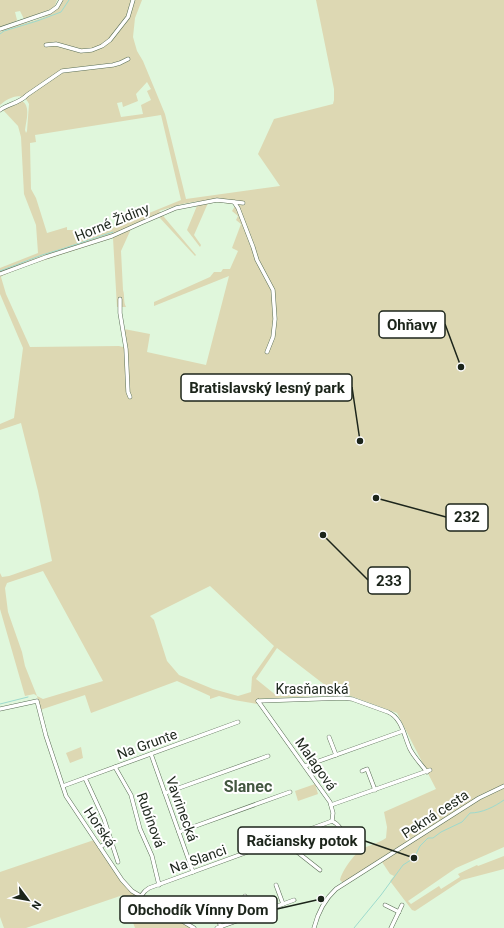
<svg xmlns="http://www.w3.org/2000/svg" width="504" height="928" font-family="Roboto,sans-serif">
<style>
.green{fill:#ddd8b3;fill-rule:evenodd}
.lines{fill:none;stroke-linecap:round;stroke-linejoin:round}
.stream{stroke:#9ddacd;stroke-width:1}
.street-casing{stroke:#596d55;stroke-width:4.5}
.street{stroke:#fff;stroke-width:3.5}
.labels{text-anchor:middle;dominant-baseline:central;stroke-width:4;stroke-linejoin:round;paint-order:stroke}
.street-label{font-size:14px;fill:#1c251b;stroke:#fff}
.quarter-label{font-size:16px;font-weight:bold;fill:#435740;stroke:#fff}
.leader{fill:none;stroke:#1c251b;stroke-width:1.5}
.callout-dot{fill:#1c251b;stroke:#fff;stroke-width:1.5}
.callout{fill:#fff;stroke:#1c251b;stroke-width:1.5}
.callout-label{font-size:15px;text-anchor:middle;font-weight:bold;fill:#1c251b}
</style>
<rect width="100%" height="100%" fill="#e0f7dc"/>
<g class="green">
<path d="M0 0H57L54 8 24 19 20 11 15 12 17 20 16 21 0 27Z"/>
<path d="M63 0H131L126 20 133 0H142L135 18 133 37 137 51 143 61 165 114 186 199 280 186 258 154 274 119 333 104 334 100V89L316 0H504V847L456 868 408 901 411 904 439 886 441 889 460 877 458 874 477 865 478 866 504 856V869L462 880 415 911 412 910 390 881 394 876 390 874 382 862H376L344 882H342L340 880C342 871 354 854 362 849 370 845 379 843 386 838L387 827 384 812 436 789 397 713 348 695 347 696H317L256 699 257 704 234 700 219 696 210 699V696L177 681 91 713 85 695 40 710 37 696 34 694 25 696 0 609V573L2 577 9 576 52 561 38 491 21 423 0 430V424L14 418 23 348 0 294V268L38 253 36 225 24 194 21 137 18 126 3 110 22 101C31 106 26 121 25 130L26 133 27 131 29 104C23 90 8 98 0 105V32C20 21 52 23 63 0ZM147 82 151 89 147 91 151 100 141 105 143 114 121 117 117 103 122 102 123 107 138 101 136 94ZM161 115 181 200 105 231 76 240 74 230H67V227L47 233 36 198 31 189 30 143 36 142 35 135ZM199 201 187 230 200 247 201 245 194 235 208 203 217 202 233 204 235 206 232 211 238 216 236 220 241 224 232 248 238 251 230 269H223L221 272H214L210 277 154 302V306L229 276 206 365 147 352 150 334 124 329 127 348 119 346 30 347 6 294 1 277 2 276 23 267 113 238 117 307H126C123 301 125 296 123 290L121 251 131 229 159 217 195 256 196 255 159 211 182 204ZM43 571 103 681 43 699 37 696 25 666 22 652 8 612 5 588 7 583ZM210 586 274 646 252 677 251 692 238 696 213 689 179 675 167 661 154 620 150 616ZM277 648 334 692V693L277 696 256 679Z"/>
<path d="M81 747 83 758 70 763 66 753Z"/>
<path d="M315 784 318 794 298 801 295 791Z"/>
<path d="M103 826 107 838 105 842H101L95 830Z"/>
<path d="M94 840 127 889 191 928H135L123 895 26 928H4L0 917V872Z"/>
</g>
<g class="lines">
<g class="stream">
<path d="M0 34 4 31 37 21 61 12 69 0"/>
<path d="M0 271 42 255 62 249 113 232"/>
<path d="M0 704 28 697"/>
<path d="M354 928 381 895 403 865 414 858 420 846 428 838H433L441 832 462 822 470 813C482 813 494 807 504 800"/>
</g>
<defs>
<g id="street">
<path d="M0 29 50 12 57 7 61 0"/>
<path d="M46 45 56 44 81 51 92 50 102 46 110 40 128 17 133 0"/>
<path d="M0 110C8 104 20 103 27 95L62 71 113 65 120 63 128 59"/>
<path d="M234 202 238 208 253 247 257 260 273 290 275 319 273 337 267 352"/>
<path d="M0 274 46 257 112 236 141 223 176 208 217 200 243 203"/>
<path d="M120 299V313L126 349 128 392 130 397"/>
<path d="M258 701 343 698 352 699 388 712C402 718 404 736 410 749 414 757 421 764 427 772"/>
<path d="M258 701 330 802 333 813 332 821C341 825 343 834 346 842"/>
<path d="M0 709 37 701 46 736 66 796 122 880 132 891 194 928"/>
<path d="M329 737 336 755"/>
<path d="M151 754 193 872"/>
<path d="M305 766 403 731"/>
<path d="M115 767 131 795 140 829 152 856 159 885"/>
<path d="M362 771 367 769 375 790"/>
<path d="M85 778 104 819 118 862"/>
<path d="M63 786 238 722"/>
<path d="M165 793 268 756"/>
<path d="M331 805 430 770"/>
<path d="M179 832 290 792"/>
<path d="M282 840 320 870"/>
<path d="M100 847 111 840"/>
<path d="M276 885 283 904"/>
<path d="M141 896 145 891 149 888 332 821"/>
<path d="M245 896 252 915"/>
<path d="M385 905 399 912"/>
<path d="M214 908 221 927"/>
<path d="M217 928 294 900"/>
<path d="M314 928C318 912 324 900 336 889L479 798 504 786"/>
<path d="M391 928 402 905"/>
</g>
</defs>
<use href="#street" class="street-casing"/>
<use href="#street" class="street"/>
</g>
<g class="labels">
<g class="street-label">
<text transform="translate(112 222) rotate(-22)">Horné Židiny</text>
<text x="312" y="689">Krasňanská</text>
<text transform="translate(147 744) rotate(-20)">Na Grunte</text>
<text transform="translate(316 764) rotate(55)">Malagová</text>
<text transform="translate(182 809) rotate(70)">Vavrinecká</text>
<text transform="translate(435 814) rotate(-33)">Pekná cesta</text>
<text transform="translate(151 820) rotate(70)">Rubínová</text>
<text transform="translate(100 827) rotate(56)">Horská</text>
<text transform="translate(198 859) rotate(-20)">Na Slanci</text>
</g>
<g class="quarter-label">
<text x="248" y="786">Slanec</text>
</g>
</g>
<path class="leader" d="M461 367L445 324M360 441L352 387M376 498L446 517M323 535L368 580M414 858L365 841M321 899L277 909"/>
<g class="callout-dot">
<circle cx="461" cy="367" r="4"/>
<circle cx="360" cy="441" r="4"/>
<circle cx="376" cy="498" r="4"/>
<circle cx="323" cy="535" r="4"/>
<circle cx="414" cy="858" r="4"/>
<circle cx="321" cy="899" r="4"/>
</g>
<g class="callout">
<rect x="379" y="311" width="66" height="27" rx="4"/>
<rect x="181" y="374" width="171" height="27" rx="4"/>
<rect x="446" y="504" width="42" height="27" rx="4"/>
<rect x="368" y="567" width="42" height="27" rx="4"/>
<rect x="238" y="827" width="127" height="27" rx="4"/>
<rect x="120" y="896" width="157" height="27" rx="4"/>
</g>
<g class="callout-label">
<text x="412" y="330">Ohňavy</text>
<text x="267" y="393">Bratislavský lesný park</text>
<text x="467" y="522">232</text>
<text x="389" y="586">233</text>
<text x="302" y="846">Račiansky potok</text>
<text x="198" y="915">Obchodík Vínny Dom</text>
</g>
<g transform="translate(28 900) rotate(122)" stroke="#ffffff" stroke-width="3" paint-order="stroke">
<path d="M0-3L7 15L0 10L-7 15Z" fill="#1c251b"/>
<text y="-6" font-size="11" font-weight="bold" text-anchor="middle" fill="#1c251b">N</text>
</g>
</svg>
